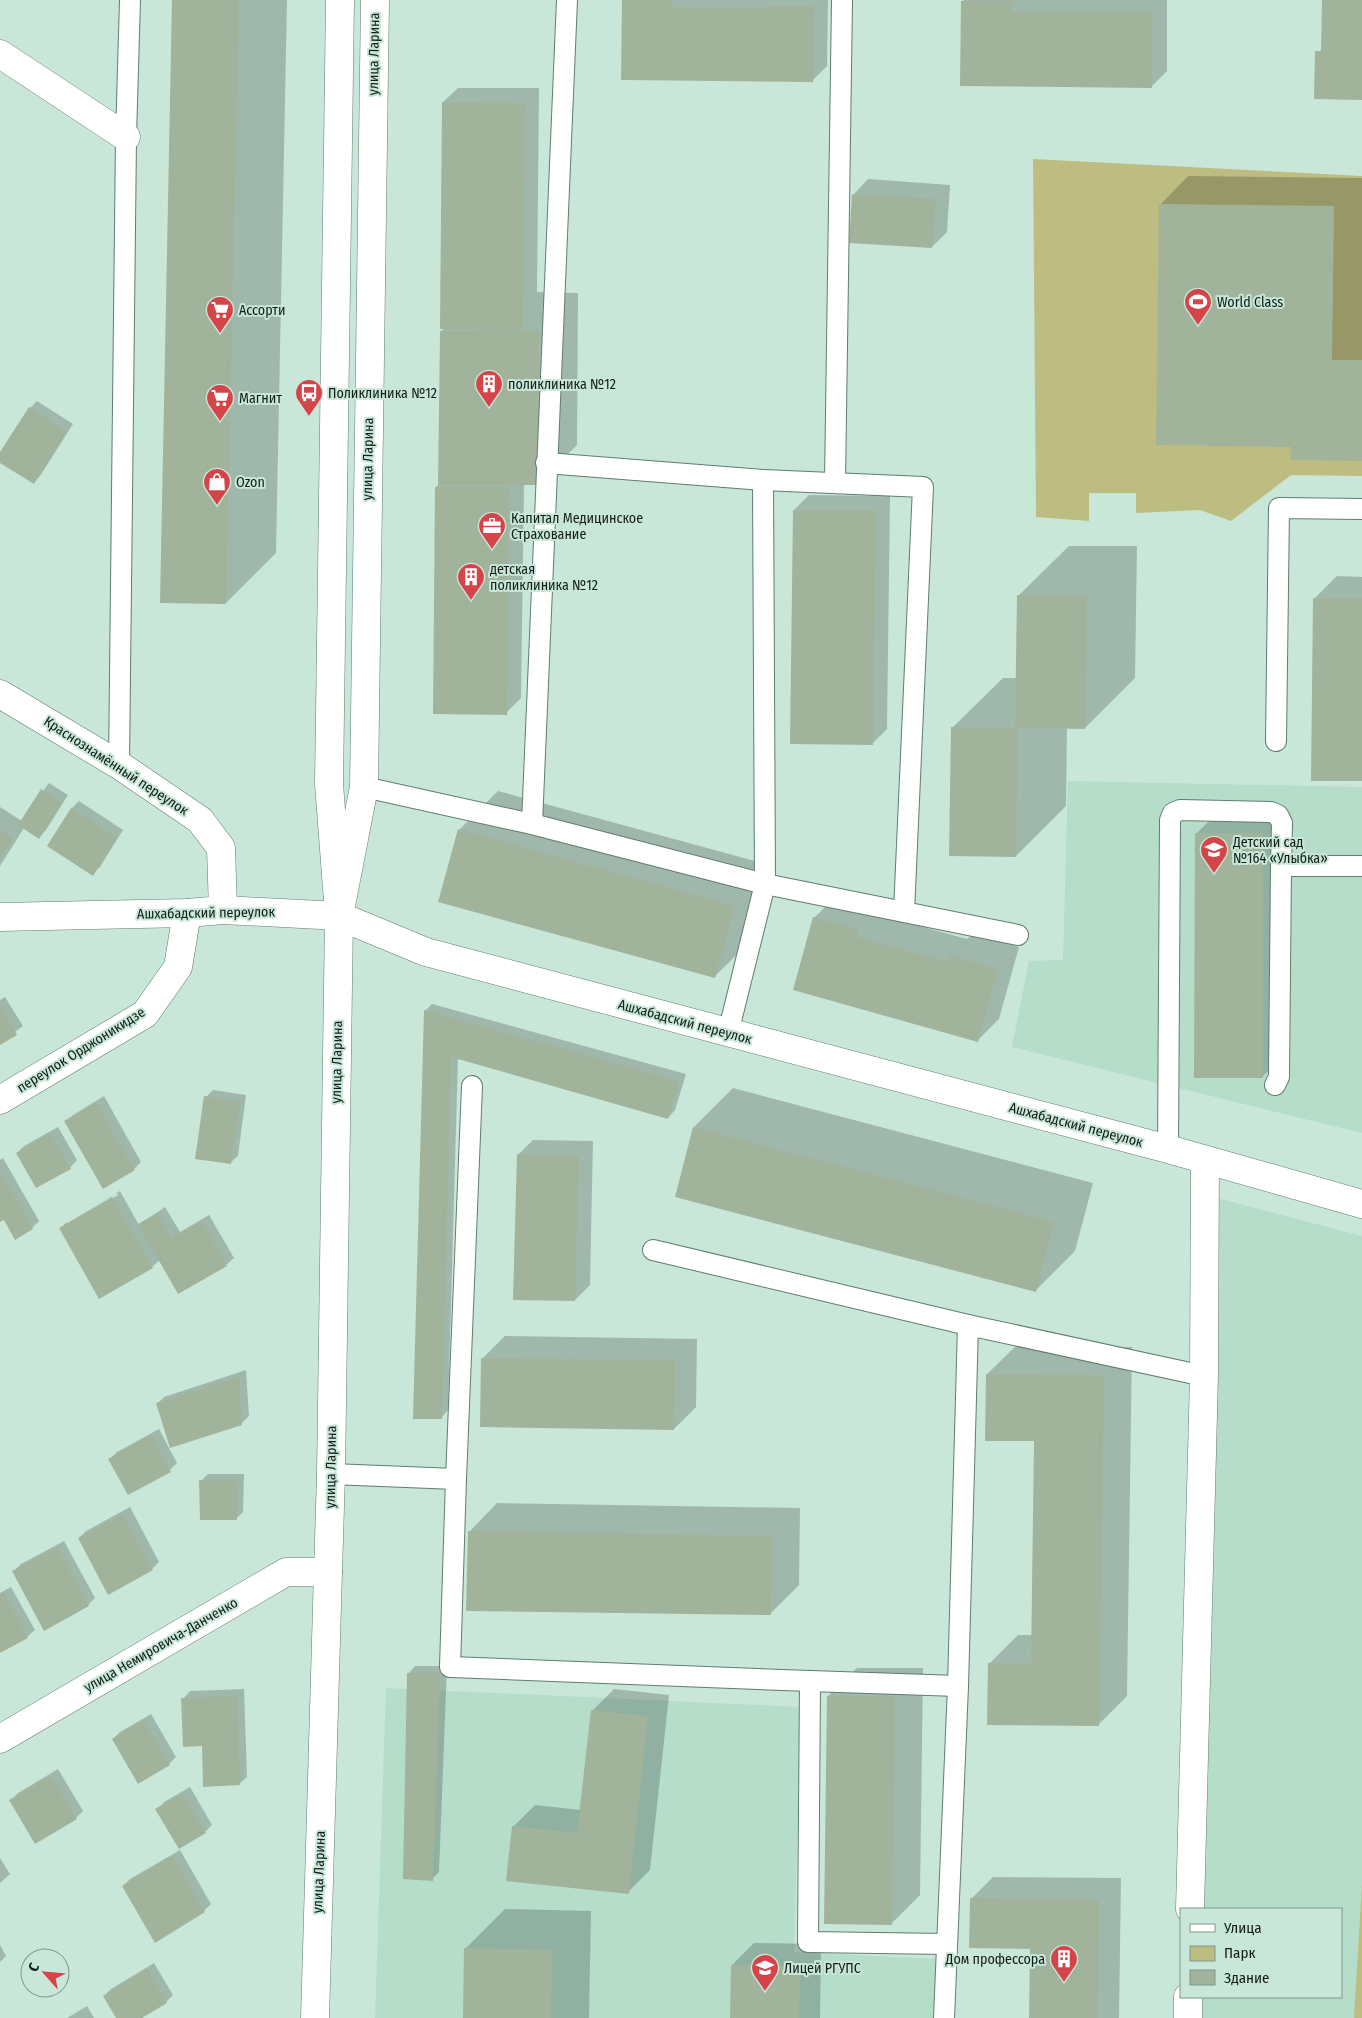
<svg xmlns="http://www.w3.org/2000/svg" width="1362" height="2018" font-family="'Fira Sans Condensed',sans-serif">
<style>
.built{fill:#b5ddca}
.green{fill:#bdbd82}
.shadow{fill:#0003;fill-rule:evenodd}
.building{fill:#a2b39b}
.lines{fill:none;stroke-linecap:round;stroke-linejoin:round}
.service-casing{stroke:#607d6f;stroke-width:22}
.minor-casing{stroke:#607d6f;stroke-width:29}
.tertiary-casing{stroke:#607d6f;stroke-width:29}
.secondary-casing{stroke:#607d6f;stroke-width:29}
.primary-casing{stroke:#607d6f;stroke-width:29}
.service{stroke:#fff;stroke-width:20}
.minor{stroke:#fff;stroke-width:28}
.tertiary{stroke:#fff;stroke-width:28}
.secondary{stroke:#fff;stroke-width:28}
.primary{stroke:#fff;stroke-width:28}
.labels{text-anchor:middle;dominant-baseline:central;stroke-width:4;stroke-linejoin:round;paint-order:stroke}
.street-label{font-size:14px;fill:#111c17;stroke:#c8e7d8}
.poi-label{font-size:14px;fill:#111c17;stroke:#c8e7d8;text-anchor:start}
</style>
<rect width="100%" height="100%" fill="#c8e7d8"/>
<g class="built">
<path d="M1068 781 1362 787V1133L1012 1047 1029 961 1063 960Z"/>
<path d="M1209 1196 1362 1236V2018H1200V1997H1341V1909H1200Z"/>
<path d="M386 1688 801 1707 794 1952 937 1959 935 2018H375Z"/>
</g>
<g class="green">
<path d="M1033 159 1362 176V476L1291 475 1231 521 1200 510 1136 513V493H1089V521L1036 517Z"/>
<path d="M1362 1884V2018H1354Z"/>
</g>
<g class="shadow">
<path d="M173 0H287L276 553 226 603Z"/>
<path d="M623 0H828L827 66 812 81Z"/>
<path d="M964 0H1167V71L1152 86 962 2Z"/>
<path d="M458 88H539L537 292 578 293 577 445 538 484H524L521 698 506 713 436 487 439 484 441 331 445 328 443 102Z"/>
<path d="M1188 176 1362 178V460L1292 445 1160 205Z"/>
<path d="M868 179 950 185 947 232 932 247 854 194Z"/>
<path d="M37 401 73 424 40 476 33 483 0 461V455L30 408Z"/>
<path d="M809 495 890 496 887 729 872 744 794 510Z"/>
<path d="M1069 546H1137L1135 678 1085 728H1067L1066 806 1016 856 952 728 1003 678H1017L1018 596Z"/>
<path d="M1337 576 1362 577V780L1315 598Z"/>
<path d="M49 783 68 795 46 830 39 838 24 828 0 866V807L22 821Z"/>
<path d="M498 791 773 866 754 938 714 977 459 830Z"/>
<path d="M79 801 123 830 100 867 92 874 48 846 72 808Z"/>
<path d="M1211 819H1278L1277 1062 1262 1077 1196 834Z"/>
<path d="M836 896 879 915 967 939 973 934 1019 947 999 1019 977 1041 814 918Z"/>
<path d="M5 997 23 1026 0 1043V1000Z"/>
<path d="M432 1004 686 1074 675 1110 668 1118 458 1058 448 1410 441 1418 425 1011Z"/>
<path d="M733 1088 1093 1183 1075 1251 1036 1290 694 1127Z"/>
<path d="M213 1090 246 1095 238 1156 230 1163 206 1097Z"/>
<path d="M104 1096 141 1162 134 1169 66 1122 73 1115Z"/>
<path d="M58 1127 77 1160 70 1168 17 1153 24 1146Z"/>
<path d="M533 1140 593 1141 590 1285 575 1300 518 1155Z"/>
<path d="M3 1158 39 1221 32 1228 4 1219 0 1221V1160Z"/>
<path d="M120 1191 139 1225 165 1207 180 1232 209 1215 234 1258 226 1265 179 1293 160 1260 152 1267 100 1297 60 1229 67 1222ZM117 1193 118 1195 67 1225V1222Z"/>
<path d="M505 1336 697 1339 696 1407 674 1429 483 1358Z"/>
<path d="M1016 1346 1132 1347 1127 1696 1098 1725 990 1663 1018 1635H1033L1036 1440 987 1374Z"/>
<path d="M246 1370 249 1416 241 1424 157 1404 164 1397Z"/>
<path d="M159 1429 177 1463 170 1470 110 1459 117 1452Z"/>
<path d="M208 1474H244L243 1512 236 1519 201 1481Z"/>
<path d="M497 1503 800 1508 799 1585 770 1614 469 1532Z"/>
<path d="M130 1507 159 1562 152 1569 79 1538 86 1531Z"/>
<path d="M64 1541 95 1598 88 1605 14 1571 21 1564Z"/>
<path d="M11 1587 35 1630 27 1637 0 1652V1593Z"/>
<path d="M415 1666H447L439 1872 432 1879 408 1674Z"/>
<path d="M857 1668H923L920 1895 892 1923 828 1696Z"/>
<path d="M244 1689 247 1777 239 1784 183 1699 190 1691Z"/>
<path d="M614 1689 669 1695 650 1870 628 1892 513 1827 535 1805 581 1810 592 1711Z"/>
<path d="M151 1714 176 1757 169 1764 113 1739 120 1732Z"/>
<path d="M58 1769 83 1811 76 1818 11 1800 18 1793Z"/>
<path d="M190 1787 212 1825 205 1832 157 1810 164 1802Z"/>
<path d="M180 1850 211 1904 204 1911 123 1886 130 1879Z"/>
<path d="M0 1858 10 1874 0 1883Z"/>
<path d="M993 1877 1121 1878 1119 2018H1030L1032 1948 971 1899Z"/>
<path d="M505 1909 591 1911 589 2018H464L465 1949Z"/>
<path d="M754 1943 821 1944 820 2018H731L732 1965Z"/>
<path d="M0 1945 6 1956 0 1962Z"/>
<path d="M154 1963 173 1995 166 2002 139 2018H117L104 1996 111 1989Z"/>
<path d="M87 2006 94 2018H67Z"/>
</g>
<g class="building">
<path d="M172 0H239L226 604 160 603Z"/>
<path d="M622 0H672V7L766 8V6H814L813 82 621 80Z"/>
<path d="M1322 0H1362V100L1314 99 1315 51H1321Z"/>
<path d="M961 1H1011V12H1153L1152 88 960 86Z"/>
<path d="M442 102 525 103 523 330 440 329Z"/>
<path d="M852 194 936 199 932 248 849 243Z"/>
<path d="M1159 204 1334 206 1332 360H1362V461L1291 460V447L1156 445Z"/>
<path d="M440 331H539L538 485H438Z"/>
<path d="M29 407 67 432 34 484 0 463V452Z"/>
<path d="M435 487H509L507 715 433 714Z"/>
<path d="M793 510H876L873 745 790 744Z"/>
<path d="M1017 595 1087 596 1085 729 1018 728 1016 857 949 856 951 727 1015 728Z"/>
<path d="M1313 598H1362V781H1311Z"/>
<path d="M41 789 62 803 39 839 18 825Z"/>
<path d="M71 808 117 837 93 876 47 846Z"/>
<path d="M458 829 735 906 715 978 438 902Z"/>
<path d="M0 830 13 839 0 859Z"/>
<path d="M1195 833H1263V1078H1194Z"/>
<path d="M813 917 859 930 857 937 948 962 950 955 998 969 978 1042 793 990Z"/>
<path d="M0 1006 17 1035 0 1045Z"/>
<path d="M424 1010 679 1081 668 1119 451 1057 442 1419H413Z"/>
<path d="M204 1096 240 1102 231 1164 195 1159Z"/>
<path d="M96 1103 135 1170 103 1189 64 1121Z"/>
<path d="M693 1127 1054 1222 1036 1292 675 1197Z"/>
<path d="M50 1133 71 1169 36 1188 16 1153Z"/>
<path d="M517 1154 579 1156 575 1301 513 1300Z"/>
<path d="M0 1171 33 1229 15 1240 4 1220 0 1222Z"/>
<path d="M112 1197 153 1268 99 1299 59 1228Z"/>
<path d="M157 1213 172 1238 202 1221 227 1266 178 1294 138 1224Z"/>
<path d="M481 1358 675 1360 674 1430 480 1427Z"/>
<path d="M986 1374 1104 1375 1099 1726 987 1725 988 1663H1031L1034 1441H985Z"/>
<path d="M239 1376 242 1425 170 1448 156 1403Z"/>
<path d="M151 1435 171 1472 128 1495 108 1459Z"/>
<path d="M199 1480 237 1481V1520H200Z"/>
<path d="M123 1514 153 1570 108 1595 78 1538Z"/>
<path d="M468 1531 772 1536 771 1615 466 1611Z"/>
<path d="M57 1547 89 1606 44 1631 12 1571Z"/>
<path d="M4 1593 28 1638 0 1653V1595Z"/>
<path d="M407 1673H440L433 1881 403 1879Z"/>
<path d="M237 1696 240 1785 203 1787 202 1746 183 1747 181 1698Z"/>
<path d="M827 1696H895L892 1925 824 1924Z"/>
<path d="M591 1710 648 1716 629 1894 506 1881 512 1826 577 1833Z"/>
<path d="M143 1720 170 1765 138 1784 112 1739Z"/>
<path d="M51 1776 77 1819 35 1844 9 1800Z"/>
<path d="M182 1793 206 1833 179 1849 155 1809Z"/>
<path d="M172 1856 205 1912 155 1943 122 1886Z"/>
<path d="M970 1898 1099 1900 1098 2018H1029L1030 1949 969 1948Z"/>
<path d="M464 1948 552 1950 551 2018H463Z"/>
<path d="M731 1965 800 1966 799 2018H730Z"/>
<path d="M147 1969 167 2003 142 2018H116L103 1996Z"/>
</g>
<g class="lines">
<defs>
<g id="service">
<path d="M546 463 763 480 923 487 904 912"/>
<path d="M835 483 842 0"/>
<path d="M1276 741 1279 508 1362 509"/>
<path d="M119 765 126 137 130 0"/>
<path d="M364 787 532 824 765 884 1018 935"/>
<path d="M532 824 567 0"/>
<path d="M728 1033 765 884 763 480"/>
<path d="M1275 1085 1279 1077 1281 866H1362"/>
<path d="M1168 1149 1170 820 1173 813 1180 810 1271 812 1278 815 1282 823 1281 866"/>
<path d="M653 1250 968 1325"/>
<path d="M331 1474 456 1479 450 1667 810 1681"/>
<path d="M456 1479 472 1086"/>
<path d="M947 1944 808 1942 810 1681 958 1686"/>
<path d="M944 2018 958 1686 968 1325 1204 1376"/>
</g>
<g id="minor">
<path d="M0 54 126 137"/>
<path d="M0 694 119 765 200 820 221 848 223 910"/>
<path d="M338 901 329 784 340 0"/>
<path d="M0 1100 145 1014 178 967 187 913"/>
<path d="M1190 1909 1204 1376 1205 1160"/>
<path d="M1188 2018V1997"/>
</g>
<path id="tertiary" d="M0 917 187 913 223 910 339 916"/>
<g id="secondary">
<path d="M339 916 426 952 1168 1149 1362 1204"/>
<path d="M328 1572 331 1474 339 916 364 787 375 0"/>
</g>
<path id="primary" d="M0 1739 286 1572H328L315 2018"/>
</defs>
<use href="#service" class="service-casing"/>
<use href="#minor" class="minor-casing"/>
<use href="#tertiary" class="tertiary-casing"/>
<use href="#secondary" class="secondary-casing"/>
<use href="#primary" class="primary-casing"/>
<use href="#service" class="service"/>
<use href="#minor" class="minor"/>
<use href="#tertiary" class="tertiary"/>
<use href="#secondary" class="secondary"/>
<use href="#primary" class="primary"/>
</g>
<defs>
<symbol id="stadium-pin" viewBox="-11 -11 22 30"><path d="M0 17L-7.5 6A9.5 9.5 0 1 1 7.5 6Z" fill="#d44449" stroke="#c8e7d8"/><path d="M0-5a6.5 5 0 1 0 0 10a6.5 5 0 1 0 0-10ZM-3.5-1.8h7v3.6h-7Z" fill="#fff"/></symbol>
<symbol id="supermarket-pin" viewBox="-11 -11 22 30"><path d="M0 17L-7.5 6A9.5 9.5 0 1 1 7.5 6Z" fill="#d44449" stroke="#c8e7d8"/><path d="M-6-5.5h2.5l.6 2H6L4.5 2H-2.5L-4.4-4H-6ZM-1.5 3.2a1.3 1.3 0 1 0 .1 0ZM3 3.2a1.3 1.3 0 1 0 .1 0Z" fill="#fff"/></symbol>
<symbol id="building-pin" viewBox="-11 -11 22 30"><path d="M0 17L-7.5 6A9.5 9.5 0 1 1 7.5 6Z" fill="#d44449" stroke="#c8e7d8"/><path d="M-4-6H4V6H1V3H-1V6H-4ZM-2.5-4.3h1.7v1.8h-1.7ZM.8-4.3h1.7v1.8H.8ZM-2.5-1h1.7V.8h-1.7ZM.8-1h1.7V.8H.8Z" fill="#fff"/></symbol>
<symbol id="bus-pin" viewBox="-11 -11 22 30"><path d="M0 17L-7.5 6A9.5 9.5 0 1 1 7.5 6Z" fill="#d44449" stroke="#c8e7d8"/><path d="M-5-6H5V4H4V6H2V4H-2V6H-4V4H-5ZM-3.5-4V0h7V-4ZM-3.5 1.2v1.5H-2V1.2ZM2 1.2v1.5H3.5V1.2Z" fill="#fff"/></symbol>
<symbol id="shop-pin" viewBox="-11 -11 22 30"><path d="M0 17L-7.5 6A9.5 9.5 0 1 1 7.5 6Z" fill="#d44449" stroke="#c8e7d8"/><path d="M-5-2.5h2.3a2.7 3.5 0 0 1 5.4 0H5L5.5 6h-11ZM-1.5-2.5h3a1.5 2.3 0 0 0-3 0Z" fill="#fff"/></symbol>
<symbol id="office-pin" viewBox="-11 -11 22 30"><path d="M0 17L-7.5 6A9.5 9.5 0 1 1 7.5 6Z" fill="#d44449" stroke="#c8e7d8"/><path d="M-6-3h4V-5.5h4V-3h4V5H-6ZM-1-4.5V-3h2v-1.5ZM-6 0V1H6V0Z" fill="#fff"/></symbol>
<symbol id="school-pin" viewBox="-11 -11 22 30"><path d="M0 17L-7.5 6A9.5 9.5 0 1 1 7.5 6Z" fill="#d44449" stroke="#c8e7d8"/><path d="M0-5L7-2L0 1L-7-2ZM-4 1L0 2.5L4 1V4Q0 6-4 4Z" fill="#fff"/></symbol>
</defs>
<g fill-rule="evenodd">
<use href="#stadium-pin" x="1182" y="286" width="32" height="43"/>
<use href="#supermarket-pin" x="204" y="294" width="32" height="43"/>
<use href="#building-pin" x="473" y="368" width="32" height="43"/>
<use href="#bus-pin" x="293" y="377" width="32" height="43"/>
<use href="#supermarket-pin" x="204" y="382" width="32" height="43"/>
<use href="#shop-pin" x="201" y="466" width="32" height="43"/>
<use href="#office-pin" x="476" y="510" width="32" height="43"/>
<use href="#building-pin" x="455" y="561" width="32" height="43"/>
<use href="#school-pin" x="1198" y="834" width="32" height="43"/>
<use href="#building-pin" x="1048" y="1943" width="32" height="43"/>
<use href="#school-pin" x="749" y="1952" width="32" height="43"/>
</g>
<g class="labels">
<g class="street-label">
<text transform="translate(374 54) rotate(-89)">улица Ларина</text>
<text transform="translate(368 459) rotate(-89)">улица Ларина</text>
<text transform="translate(116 766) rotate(33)">Краснознамённый переулок</text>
<text transform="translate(206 913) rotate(-1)">Ашхабадский переулок</text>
<text transform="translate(685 1022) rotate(15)">Ашхабадский переулок</text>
<text transform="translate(81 1050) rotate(-32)">переулок Орджоникидзе</text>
<text transform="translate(337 1062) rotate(-89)">улица Ларина</text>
<text transform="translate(1076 1125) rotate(15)">Ашхабадский переулок</text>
<text transform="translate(331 1467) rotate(-89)">улица Ларина</text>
<text transform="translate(161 1645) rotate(-30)">улица Немировича-Данченко</text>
<text transform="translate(319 1872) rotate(-88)">улица Ларина</text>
</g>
<g class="poi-label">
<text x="1217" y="302">World Class</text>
<text x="239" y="310">Ассорти</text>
<text x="508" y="384">поликлиника №12</text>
<text x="328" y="393">Поликлиника №12</text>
<text x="239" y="398">Магнит</text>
<text x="236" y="482">Ozon</text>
<text x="511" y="518">Капитал Медицинское<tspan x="511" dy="16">Страхование</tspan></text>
<text x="490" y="569">детская<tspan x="490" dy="16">поликлиника №12</tspan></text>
<text x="1233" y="842">Детский сад<tspan x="1233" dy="16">№164 «Улыбка»</tspan></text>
<text x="1045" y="1959" text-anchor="end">Дом профессора</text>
<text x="784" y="1968">Лицей РГУПС</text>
</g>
</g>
<rect x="1180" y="1908" width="162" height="90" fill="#c8e7d8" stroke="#7f968b"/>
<rect x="1190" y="1924" width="25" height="8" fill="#ffffff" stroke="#7f968b"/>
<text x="1224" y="1933" font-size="15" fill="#111c17">Улица</text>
<rect x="1190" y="1946" width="25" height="15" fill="#bdbd82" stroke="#7f968b"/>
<text x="1224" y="1958" font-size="15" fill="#111c17">Парк</text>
<rect x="1190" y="1970" width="25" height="15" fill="#a2b39b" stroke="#7f968b"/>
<text x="1224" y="1983" font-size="15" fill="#111c17">Здание</text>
<g transform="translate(45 1973) rotate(297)"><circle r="24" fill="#c8e7d8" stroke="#7f968b"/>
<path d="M0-4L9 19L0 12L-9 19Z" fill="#d44449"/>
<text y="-8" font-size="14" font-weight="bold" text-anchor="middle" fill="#111c17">С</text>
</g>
</svg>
